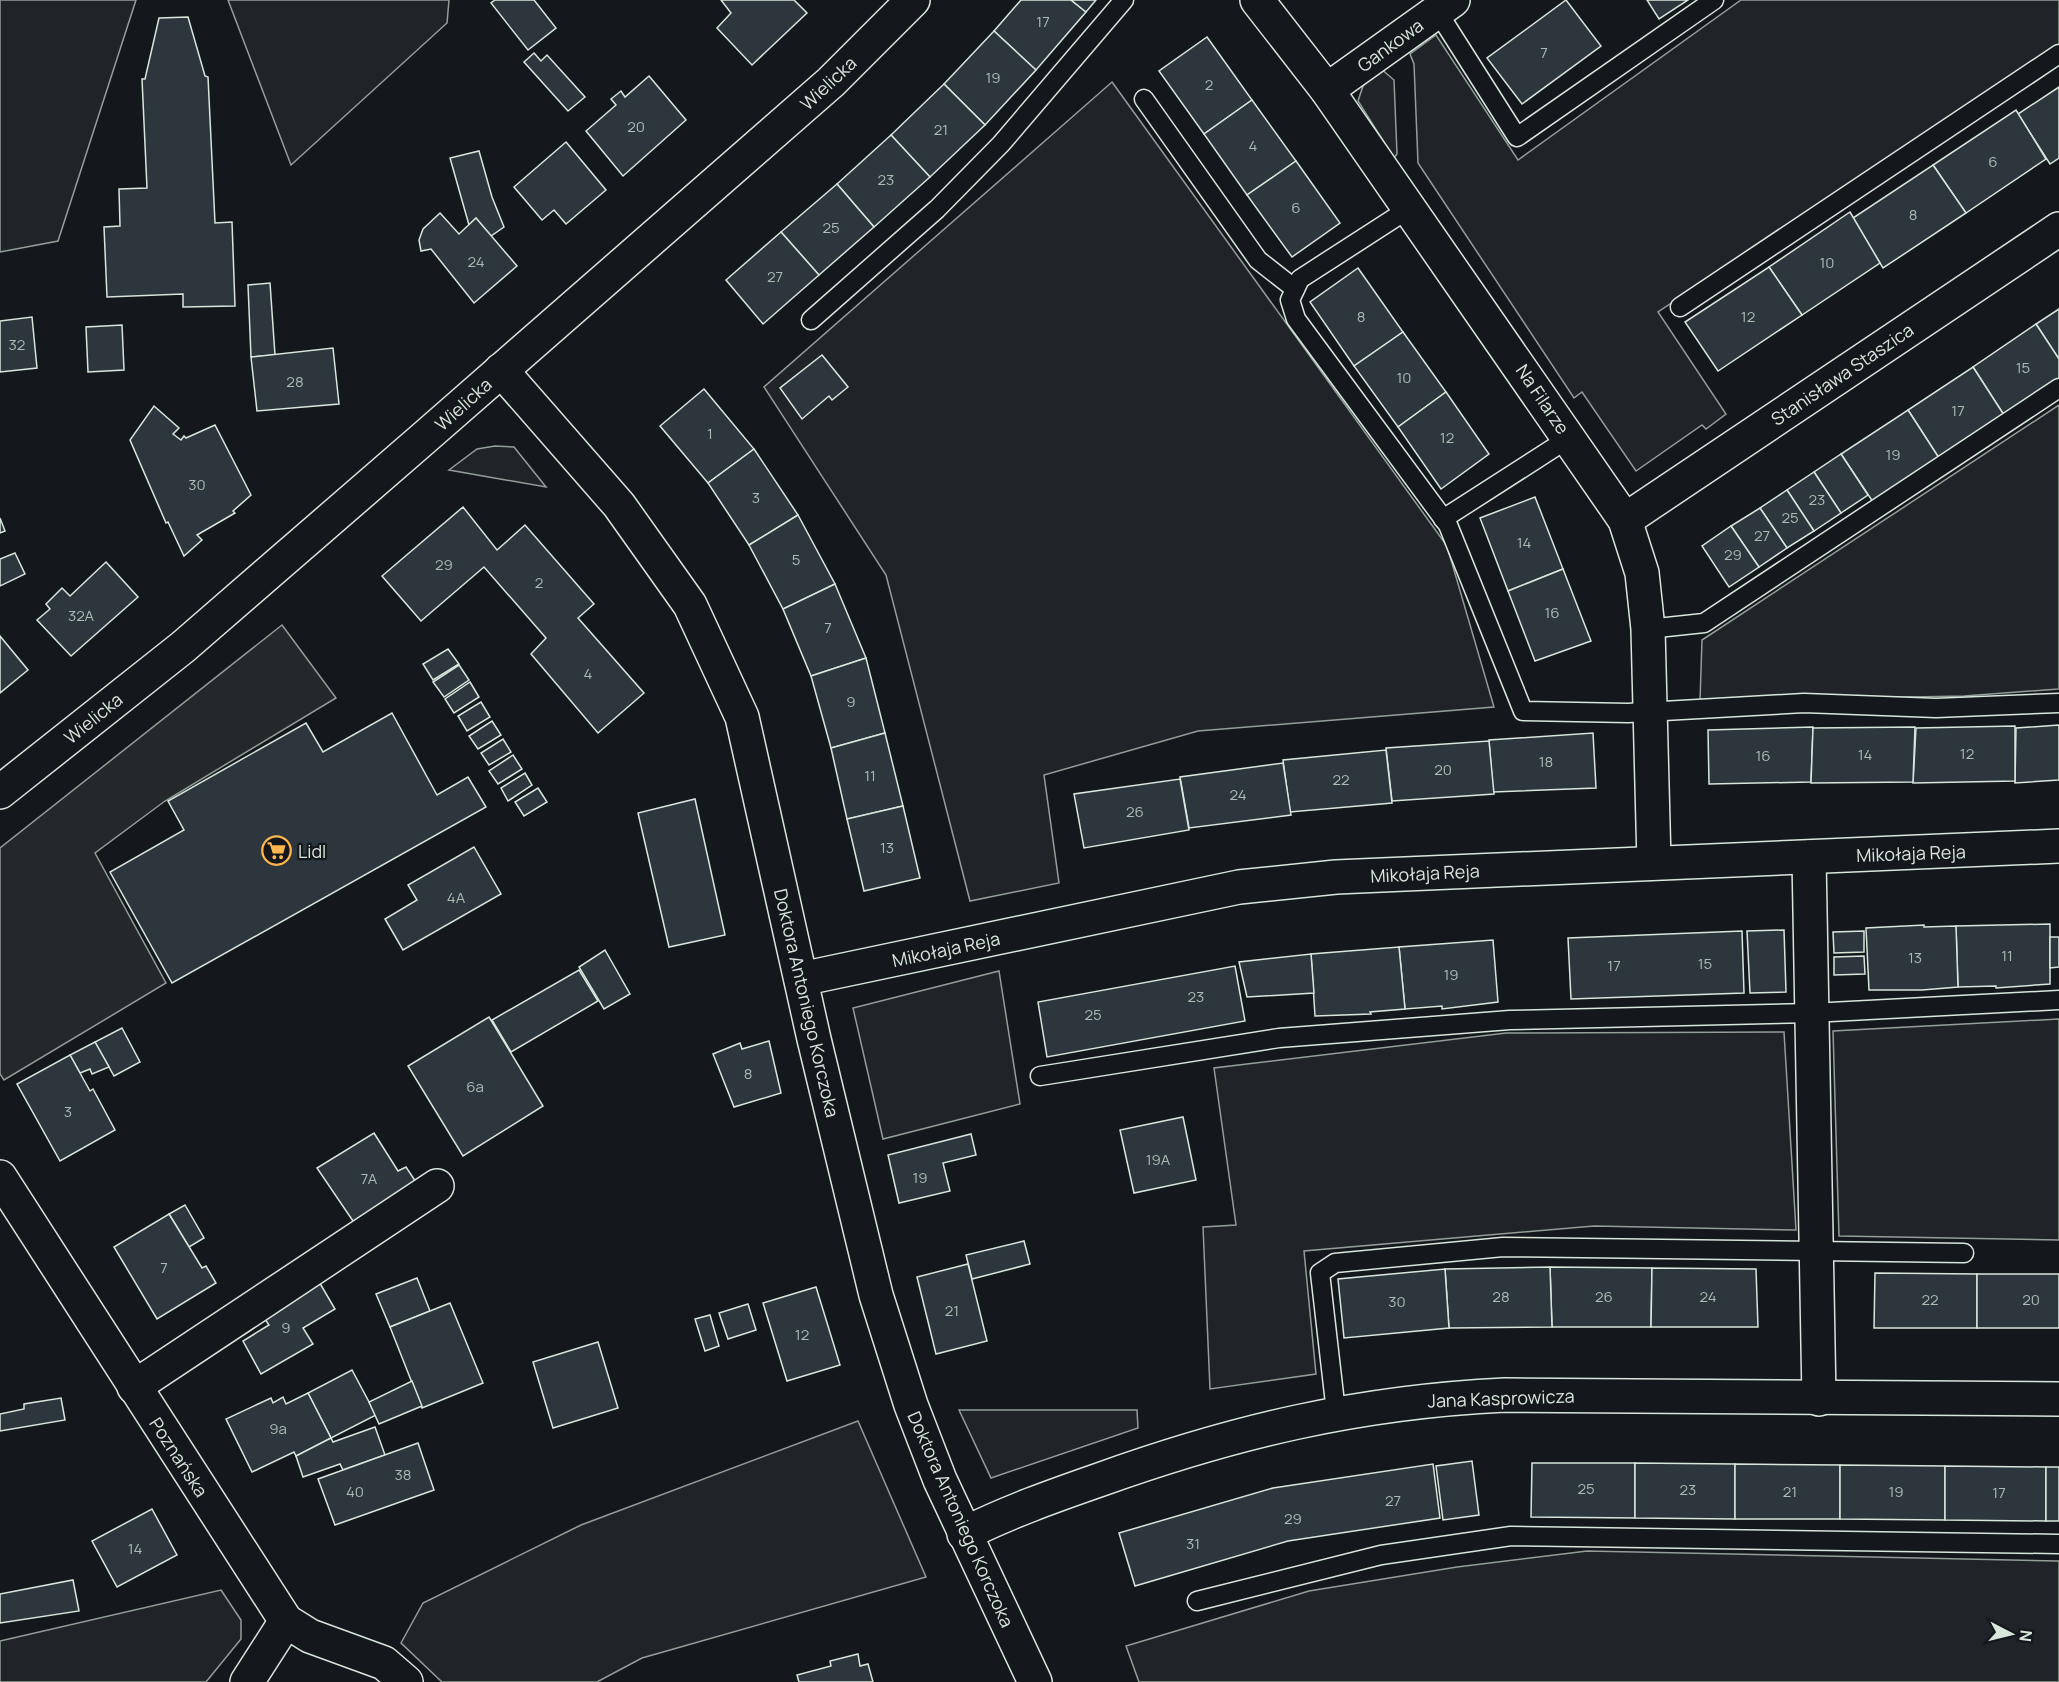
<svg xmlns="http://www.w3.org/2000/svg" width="2059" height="1682" font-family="Manrope,sans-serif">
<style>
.green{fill:#202428;stroke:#939e99;stroke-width:1.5}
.parking{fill:#24282b;stroke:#939e99;stroke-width:1.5}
.building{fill:#2c363c;stroke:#d8e6dc;stroke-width:1.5}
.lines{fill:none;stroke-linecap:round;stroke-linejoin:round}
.service-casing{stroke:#d8e6dc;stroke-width:21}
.minor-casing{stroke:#d8e6dc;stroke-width:36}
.tertiary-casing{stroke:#d8e6dc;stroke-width:36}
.service{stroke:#14181c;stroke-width:18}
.minor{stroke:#14181c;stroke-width:33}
.tertiary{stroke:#14181c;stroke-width:33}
.labels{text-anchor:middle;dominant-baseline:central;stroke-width:4.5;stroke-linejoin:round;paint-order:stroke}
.number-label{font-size:15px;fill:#adbab4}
.street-label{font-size:18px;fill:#d8e6dc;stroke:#14181c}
.poi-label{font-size:18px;fill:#d8e6dc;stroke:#14181c;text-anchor:start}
</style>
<rect width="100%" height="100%" fill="#14181c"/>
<g class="green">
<path d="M0 0H136L58 241 0 252Z"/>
<path d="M228 0H449L447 23 291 165Z"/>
<path d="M1741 0H2059V44L1658 312 1726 414 1706 429 1702 425 1636 471 1582 392 1574 398 1418 163 1414 64 1410 54 1436 35 1518 160Z"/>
<path d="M1380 68 1394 80 1397 154 1394 158 1358 101 1363 86Z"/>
<path d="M1112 82 1447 546 1494 707 1198 731 1044 775 1059 883 970 901 886 575 764 387Z"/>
<path d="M2059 405V689L1964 696 1700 701 1702 640Z"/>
<path d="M495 446 514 447 546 487 449 470 477 449Z"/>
<path d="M999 971 1020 1104 883 1139 853 1008Z"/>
<path d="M2059 1019V1240L1839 1236 1833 1031Z"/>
<path d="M1784 1032 1796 1230 1594 1226 1304 1251 1316 1374 1210 1389 1203 1227 1236 1225 1214 1068 1506 1033Z"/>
<path d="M959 1410H1137L1138 1428 991 1478Z"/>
<path d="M858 1421 926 1577 642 1658 597 1682H442L401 1643 423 1603 581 1525Z"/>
<path d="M1587 1551 2059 1561V1682H1139L1126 1646 1309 1591 1457 1567Z"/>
<path d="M221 1590 241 1620V1639L206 1682H0V1641Z"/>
</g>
<path class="parking" d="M282 625 336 698 165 801 95 853 166 983 4 1080 0 1074V848Z"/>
<g class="building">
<path d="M495 0H534L556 28 528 50 491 3Z"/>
<path d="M721 0H794L807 13 752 65 717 28 731 13Z"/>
<path d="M1021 0H1071L1086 12 1036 70 994 31Z"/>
<path d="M1071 0H1096L1086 12Z"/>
<path d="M1566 0 1601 46 1522 104 1487 58Z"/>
<path d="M1647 0H1688L1659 19Z"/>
<path d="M188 17 205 76 208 77 215 223 232 222 235 306 183 307V294L107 297 104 227 120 226 119 189 147 188 142 79H145L159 18Z"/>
<path d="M994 31 1036 70 985 125 944 84Z"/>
<path d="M1207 37 1252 100 1204 134 1159 71Z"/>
<path d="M534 53 541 61 547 55 585 97 568 111 524 62Z"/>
<path d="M649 76 686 120 623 176 586 131 616 105 611 99 621 91 625 97Z"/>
<path d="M944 84 985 125 930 177 891 135Z"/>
<path d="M2059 87V158L2050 164 2018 114Z"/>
<path d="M1252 100 1296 161 1247 195 1204 134Z"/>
<path d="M2016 110 2046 159 1966 213 1933 165Z"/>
<path d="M891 135 930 177 874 227 837 184Z"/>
<path d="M566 142 606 190 566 224 554 210 542 220 514 187Z"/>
<path d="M479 151 492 197 504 227 491 236 476 218 469 225 450 158Z"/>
<path d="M1296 161 1340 223 1292 257 1247 195Z"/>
<path d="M1933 165 1966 213 1883 268 1853 218Z"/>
<path d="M837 184 874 227 819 275 781 232Z"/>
<path d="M1850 212 1880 263 1802 315 1769 267Z"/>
<path d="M440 213 459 234 476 218 517 266 474 303 431 249 421 251 419 240 423 229Z"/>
<path d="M781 232 819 275 763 324 726 280Z"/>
<path d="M1769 267 1802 315 1718 371 1685 322Z"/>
<path d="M1358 268 1403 332 1354 366 1310 302Z"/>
<path d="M270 283 275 355 251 357 248 285Z"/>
<path d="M2059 309V359L2036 324Z"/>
<path d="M32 317 37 368 0 372V321Z"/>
<path d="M2036 324 2059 359V379L2004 415 1973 367Z"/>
<path d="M122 325 124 370 88 372 86 327Z"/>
<path d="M1403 332 1446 392 1398 427 1354 366Z"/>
<path d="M333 348 339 404 257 411 251 357Z"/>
<path d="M822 355 848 387 832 400 829 396 802 419 780 388Z"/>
<path d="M1973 367 2004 415 1939 458 1908 410Z"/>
<path d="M704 389 754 449 708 483 660 426Z"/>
<path d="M1446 392 1489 454 1441 489 1398 427Z"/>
<path d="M154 406 179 428 173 434 181 440 184 436 186 438 215 425 251 495 233 511 235 513 197 535 202 540 184 556 168 522 166 523 130 440Z"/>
<path d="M1908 410 1939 458 1873 502 1841 454Z"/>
<path d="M754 449 798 515 749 545 708 483Z"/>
<path d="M1841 454 1868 495 1841 513 1814 472Z"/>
<path d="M1814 472 1841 513 1814 531 1787 490Z"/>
<path d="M1787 490 1814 531 1787 548 1760 508Z"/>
<path d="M1535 497 1563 569 1508 591 1480 518Z"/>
<path d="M463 507 497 550 525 525 594 604 578 618 644 693 598 733 531 654 546 638 484 567 421 621 382 576Z"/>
<path d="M1760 508 1787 548 1759 567 1731 526Z"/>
<path d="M798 515 835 584 783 609 749 545Z"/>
<path d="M0 518 5 531 0 533Z"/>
<path d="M1731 526 1759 567 1729 587 1702 546Z"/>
<path d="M15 553 25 574 0 586V559Z"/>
<path d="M106 562 138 597 71 656 37 620 50 609 46 604 62 588 70 596Z"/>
<path d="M1563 569 1591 641 1535 661 1508 591Z"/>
<path d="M835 584 866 658 811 676 783 609Z"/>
<path d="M0 636 28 670 0 693Z"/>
<path d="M448 649 459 664 433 680 423 664Z"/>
<path d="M866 658 885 733 831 748 811 676Z"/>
<path d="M459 665 469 680 444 697 433 682Z"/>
<path d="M470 682 479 697 454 713 445 699Z"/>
<path d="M481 702 490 717 467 731 458 716Z"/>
<path d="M392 713 437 795 468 777 486 807 172 983 110 872 184 830 168 801 306 723 323 752Z"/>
<path d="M492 721 501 735 478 749 469 736Z"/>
<path d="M2059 725V780L2015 783 2016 728Z"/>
<path d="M2015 726V781L1913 783 1916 728Z"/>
<path d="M1813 727 1811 782 1709 784 1708 730Z"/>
<path d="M1915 727 1913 782 1811 783 1813 728Z"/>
<path d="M885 733 903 806 847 819 831 748Z"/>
<path d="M1593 733 1596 788 1493 792 1489 740Z"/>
<path d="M503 739 511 752 489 765 481 753Z"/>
<path d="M1489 741 1494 794 1392 801 1386 748Z"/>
<path d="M1386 750 1392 803 1290 812 1283 760Z"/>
<path d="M513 755 522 769 498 784 489 771Z"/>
<path d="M1283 763 1291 815 1189 828 1180 777Z"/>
<path d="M525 773 532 785 508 801 501 788Z"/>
<path d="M1180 779 1189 830 1084 848 1074 794Z"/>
<path d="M538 788 547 802 524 816 515 802Z"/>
<path d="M695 799 725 935 669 947 638 813Z"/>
<path d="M903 806 920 878 864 891 847 819Z"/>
<path d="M474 847 501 894 403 950 385 919 417 900 408 885Z"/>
<path d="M2050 924V984L1996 988V986L1958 987 1956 926Z"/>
<path d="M1924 925V927L1956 926 1958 987 1922 990H1869L1866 928Z"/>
<path d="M1784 930 1786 992 1750 993 1747 931Z"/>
<path d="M1742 931 1744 993 1571 999 1568 938Z"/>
<path d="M1864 931V952L1834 953 1833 932Z"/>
<path d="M2050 937H2059V967L2050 968Z"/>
<path d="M1493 940 1498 1002 1442 1009V1006L1405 1009 1399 947Z"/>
<path d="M1399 947 1405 1009 1370 1012 1371 1014 1315 1016 1311 954Z"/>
<path d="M605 950 630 994 604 1009 579 967Z"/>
<path d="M1311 954 1314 993 1247 997 1239 962Z"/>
<path d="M1864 956 1865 974 1834 975V957Z"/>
<path d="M1235 966 1245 1021 1047 1057 1038 1002Z"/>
<path d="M579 970 598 1001 511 1052 492 1020Z"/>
<path d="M489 1017 543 1106 463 1156 408 1066Z"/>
<path d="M122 1028 140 1062 114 1076 95 1042Z"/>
<path d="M769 1041 781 1093 734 1107 713 1054 740 1043 742 1049Z"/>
<path d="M95 1042 109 1067 92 1074 90 1069 80 1073 70 1055Z"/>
<path d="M70 1055 90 1091 93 1089 115 1130 60 1161 17 1084Z"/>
<path d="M1183 1117 1196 1180 1134 1193 1120 1130Z"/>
<path d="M374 1133 398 1171 406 1167 418 1185 355 1224 317 1168Z"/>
<path d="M971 1134 976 1155 943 1163 950 1191 899 1203 888 1155Z"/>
<path d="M185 1205 204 1238 189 1247 169 1214Z"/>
<path d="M169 1214 202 1268 206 1266 216 1283 157 1319 114 1247Z"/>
<path d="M1024 1241 1030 1264 972 1279 966 1255Z"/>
<path d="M968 1264 987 1341 936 1354 917 1277Z"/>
<path d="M1550 1267 1652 1268 1651 1327H1552Z"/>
<path d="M1550 1267 1552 1327 1449 1328 1445 1269Z"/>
<path d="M1652 1268 1756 1269 1758 1327H1651Z"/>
<path d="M1445 1269 1449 1328 1344 1338 1338 1279Z"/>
<path d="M1875 1273 1977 1274V1328H1874Z"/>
<rect x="1977" y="1274" width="82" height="54"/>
<path d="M417 1278 430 1311 390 1327 376 1294Z"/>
<path d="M318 1280 335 1309 303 1328 313 1344 261 1374 243 1341 269 1325 261 1313Z"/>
<path d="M816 1287 840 1365 787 1381 763 1303Z"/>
<path d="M450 1303 483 1383 422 1408 390 1327Z"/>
<path d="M748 1304 756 1330 728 1339 719 1313Z"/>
<path d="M710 1315 719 1346 705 1351 695 1319Z"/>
<path d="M598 1342 618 1408 553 1428 533 1362Z"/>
<path d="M352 1370 376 1415 331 1438 308 1393Z"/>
<path d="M412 1381 422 1406 379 1424 369 1402Z"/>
<path d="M308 1393 331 1438 296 1456 294 1452 252 1472 226 1419 271 1398 273 1403 283 1397 286 1404Z"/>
<path d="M61 1398 65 1420 0 1431V1414L24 1409V1404Z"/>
<path d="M375 1427 385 1455 343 1470 340 1464 303 1477 296 1456 331 1438 333 1442Z"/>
<path d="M418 1443 434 1490 335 1525 318 1479Z"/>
<path d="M1472 1461 1479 1515 1443 1520 1436 1466Z"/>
<path d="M1532 1463H1635V1518L1531 1517Z"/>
<path d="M1635 1463 1735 1464V1519L1635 1518Z"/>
<path d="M1433 1464 1440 1518 1288 1541 1135 1586 1119 1533 1273 1488Z"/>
<path d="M1735 1464 1840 1465V1519H1735Z"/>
<path d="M1840 1465 1945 1466V1520L1840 1519Z"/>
<path d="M1945 1466 2046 1467V1521L1945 1520Z"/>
<rect x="2046" y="1467" width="13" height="54"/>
<path d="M152 1509 177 1555 117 1587 92 1541Z"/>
<path d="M73 1580 79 1611 0 1623V1594Z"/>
<path d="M858 1654 860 1666 868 1664 873 1682H799L797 1675 831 1666 830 1661Z"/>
</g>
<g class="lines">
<defs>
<g id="service">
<path d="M1437 11 1517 137 1714 0"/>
<path d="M1144 99 1258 260 1295 289"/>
<path d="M1410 208 1300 279 1290 300 1296 319 1448 525 1523 711 1628 713 1804 703 1936 708 2059 703"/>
<path d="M1680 307 2059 54"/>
<path d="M811 320 937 209 1001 144 1124 0"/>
<path d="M1443 519 1569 438"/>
<path d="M1648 629 1704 623 2059 388"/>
<path d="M1040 1076 1279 1038 1510 1020 1811 1013 2059 1000"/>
<path d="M1336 1412 1320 1273 1335 1263 1503 1247 1964 1253"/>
<path d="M1197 1601 1381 1555 1511 1536 2059 1544"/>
</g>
<g id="minor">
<path d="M1257 0 1327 90 1625 520 1642 573 1648 629 1654 863"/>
<path d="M1327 90 1453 0"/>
<path d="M501 370 619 505 690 605 742 717 814 1039 876 1295 911 1405 940 1480 1035 1682"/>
<path d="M1625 520 2059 229"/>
<path d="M1809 857 1819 1399"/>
<path d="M801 979 1239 887 1336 877 2059 846"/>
<path d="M0 1177 286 1621 310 1636 384 1663 406 1682"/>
<path d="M134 1387 437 1186"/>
<path d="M964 1534C1008 1512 1053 1496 1099 1480 1236 1431 1359 1402 1505 1395L2059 1399"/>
<path d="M247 1682 286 1621"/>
</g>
<path id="tertiary" d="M0 792 183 647 424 438 831 82 913 0"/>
</defs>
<use href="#service" class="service-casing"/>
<use href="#minor" class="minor-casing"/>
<use href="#tertiary" class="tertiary-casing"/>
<use href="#service" class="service"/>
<use href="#minor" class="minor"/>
<use href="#tertiary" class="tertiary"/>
</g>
<defs>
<symbol id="supermarket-ring" viewBox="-11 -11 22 22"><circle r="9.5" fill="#14181c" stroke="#ffb74d" stroke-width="1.5"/><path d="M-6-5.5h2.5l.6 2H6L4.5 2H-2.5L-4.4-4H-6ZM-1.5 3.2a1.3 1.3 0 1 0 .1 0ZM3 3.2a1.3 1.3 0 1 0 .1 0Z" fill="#ffb74d"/></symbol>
</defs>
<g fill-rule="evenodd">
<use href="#supermarket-ring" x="260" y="834" width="33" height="33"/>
</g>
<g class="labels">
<g class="number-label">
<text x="1043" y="21">17</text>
<text x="1544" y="52">7</text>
<text x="993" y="77">19</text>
<text x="1209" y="84">2</text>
<text x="636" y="126">20</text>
<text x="941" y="129">21</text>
<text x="1253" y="145">4</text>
<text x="1993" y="161">6</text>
<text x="886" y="179">23</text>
<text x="1296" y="207">6</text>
<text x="1913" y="214">8</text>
<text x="831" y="227">25</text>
<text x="476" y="261">24</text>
<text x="1827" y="262">10</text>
<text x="775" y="276">27</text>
<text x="1361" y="316">8</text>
<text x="1748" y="316">12</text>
<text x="17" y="344">32</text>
<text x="2023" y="367">15</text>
<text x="1404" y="377">10</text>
<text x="295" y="381">28</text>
<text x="1958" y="410">17</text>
<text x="710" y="433">1</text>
<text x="1447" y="437">12</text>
<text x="1893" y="454">19</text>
<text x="197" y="484">30</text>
<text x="756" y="497">3</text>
<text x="1817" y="499">23</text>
<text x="1790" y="517">25</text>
<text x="1762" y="535">27</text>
<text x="1524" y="542">14</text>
<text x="1733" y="554">29</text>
<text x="796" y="559">5</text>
<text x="444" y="564">29</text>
<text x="539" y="582">2</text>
<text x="1552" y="612">16</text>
<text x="81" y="615">32A</text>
<text x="828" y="627">7</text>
<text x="588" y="673">4</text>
<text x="851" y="701">9</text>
<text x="1967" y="753">12</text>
<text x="1865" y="754">14</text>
<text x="1763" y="755">16</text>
<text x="1546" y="761">18</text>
<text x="1443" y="769">20</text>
<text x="870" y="775">11</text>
<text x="1341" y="779">22</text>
<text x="1238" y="794">24</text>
<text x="1135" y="811">26</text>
<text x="887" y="847">13</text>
<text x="456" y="897">4A</text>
<text x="2007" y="955">11</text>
<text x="1915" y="957">13</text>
<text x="1705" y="963">15</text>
<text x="1614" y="965">17</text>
<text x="1451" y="974">19</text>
<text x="1196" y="996">23</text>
<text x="1093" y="1014">25</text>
<text x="748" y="1073">8</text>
<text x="475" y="1086">6a</text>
<text x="68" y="1111">3</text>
<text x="1158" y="1159">19A</text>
<text x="920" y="1177">19</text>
<text x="369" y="1178">7A</text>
<text x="164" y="1267">7</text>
<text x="1501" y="1296">28</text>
<text x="1604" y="1296">26</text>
<text x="1708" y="1296">24</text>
<text x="1930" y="1299">22</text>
<text x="2031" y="1299">20</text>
<text x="1397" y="1301">30</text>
<text x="952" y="1310">21</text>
<text x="286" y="1327">9</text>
<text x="802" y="1334">12</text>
<text x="278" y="1428">9a</text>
<text x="403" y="1474">38</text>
<text x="1586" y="1488">25</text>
<text x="1688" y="1489">23</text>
<text x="355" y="1491">40</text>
<text x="1790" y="1491">21</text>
<text x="1896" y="1491">19</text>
<text x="1999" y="1492">17</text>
<text x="1393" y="1500">27</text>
<text x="1293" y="1518">29</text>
<text x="1193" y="1543">31</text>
<text x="135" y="1548">14</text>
</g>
<g class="street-label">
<text transform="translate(1390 45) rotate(-36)">Gankowa</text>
<text transform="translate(828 83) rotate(-43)">Wielicka</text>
<text transform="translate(1842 374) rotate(-34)">Stanisława Staszica</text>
<text transform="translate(1543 399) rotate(56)">Na Filarze</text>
<text transform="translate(463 404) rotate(-42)">Wielicka</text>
<text transform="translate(93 718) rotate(-39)">Wielicka</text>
<text transform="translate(1911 853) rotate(-2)">Mikołaja Reja</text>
<text transform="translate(1425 873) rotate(-3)">Mikołaja Reja</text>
<text transform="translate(946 949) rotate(-12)">Mikołaja Reja</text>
<text transform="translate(807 1003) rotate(77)">Doktora Antoniego Korczoka</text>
<text transform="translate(1501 1398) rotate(-2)">Jana Kasprowicza</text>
<text transform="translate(179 1457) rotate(57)">Poznańska</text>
<text transform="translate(961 1519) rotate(66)">Doktora Antoniego Korczoka</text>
</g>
<g class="poi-label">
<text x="298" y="851">Lidl</text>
</g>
</g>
<g transform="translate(2011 1634) rotate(97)" stroke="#14181c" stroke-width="4.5" paint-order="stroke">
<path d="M0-4.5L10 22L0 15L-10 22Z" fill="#d8e6dc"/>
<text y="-9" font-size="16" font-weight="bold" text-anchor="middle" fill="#d8e6dc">N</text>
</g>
</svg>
